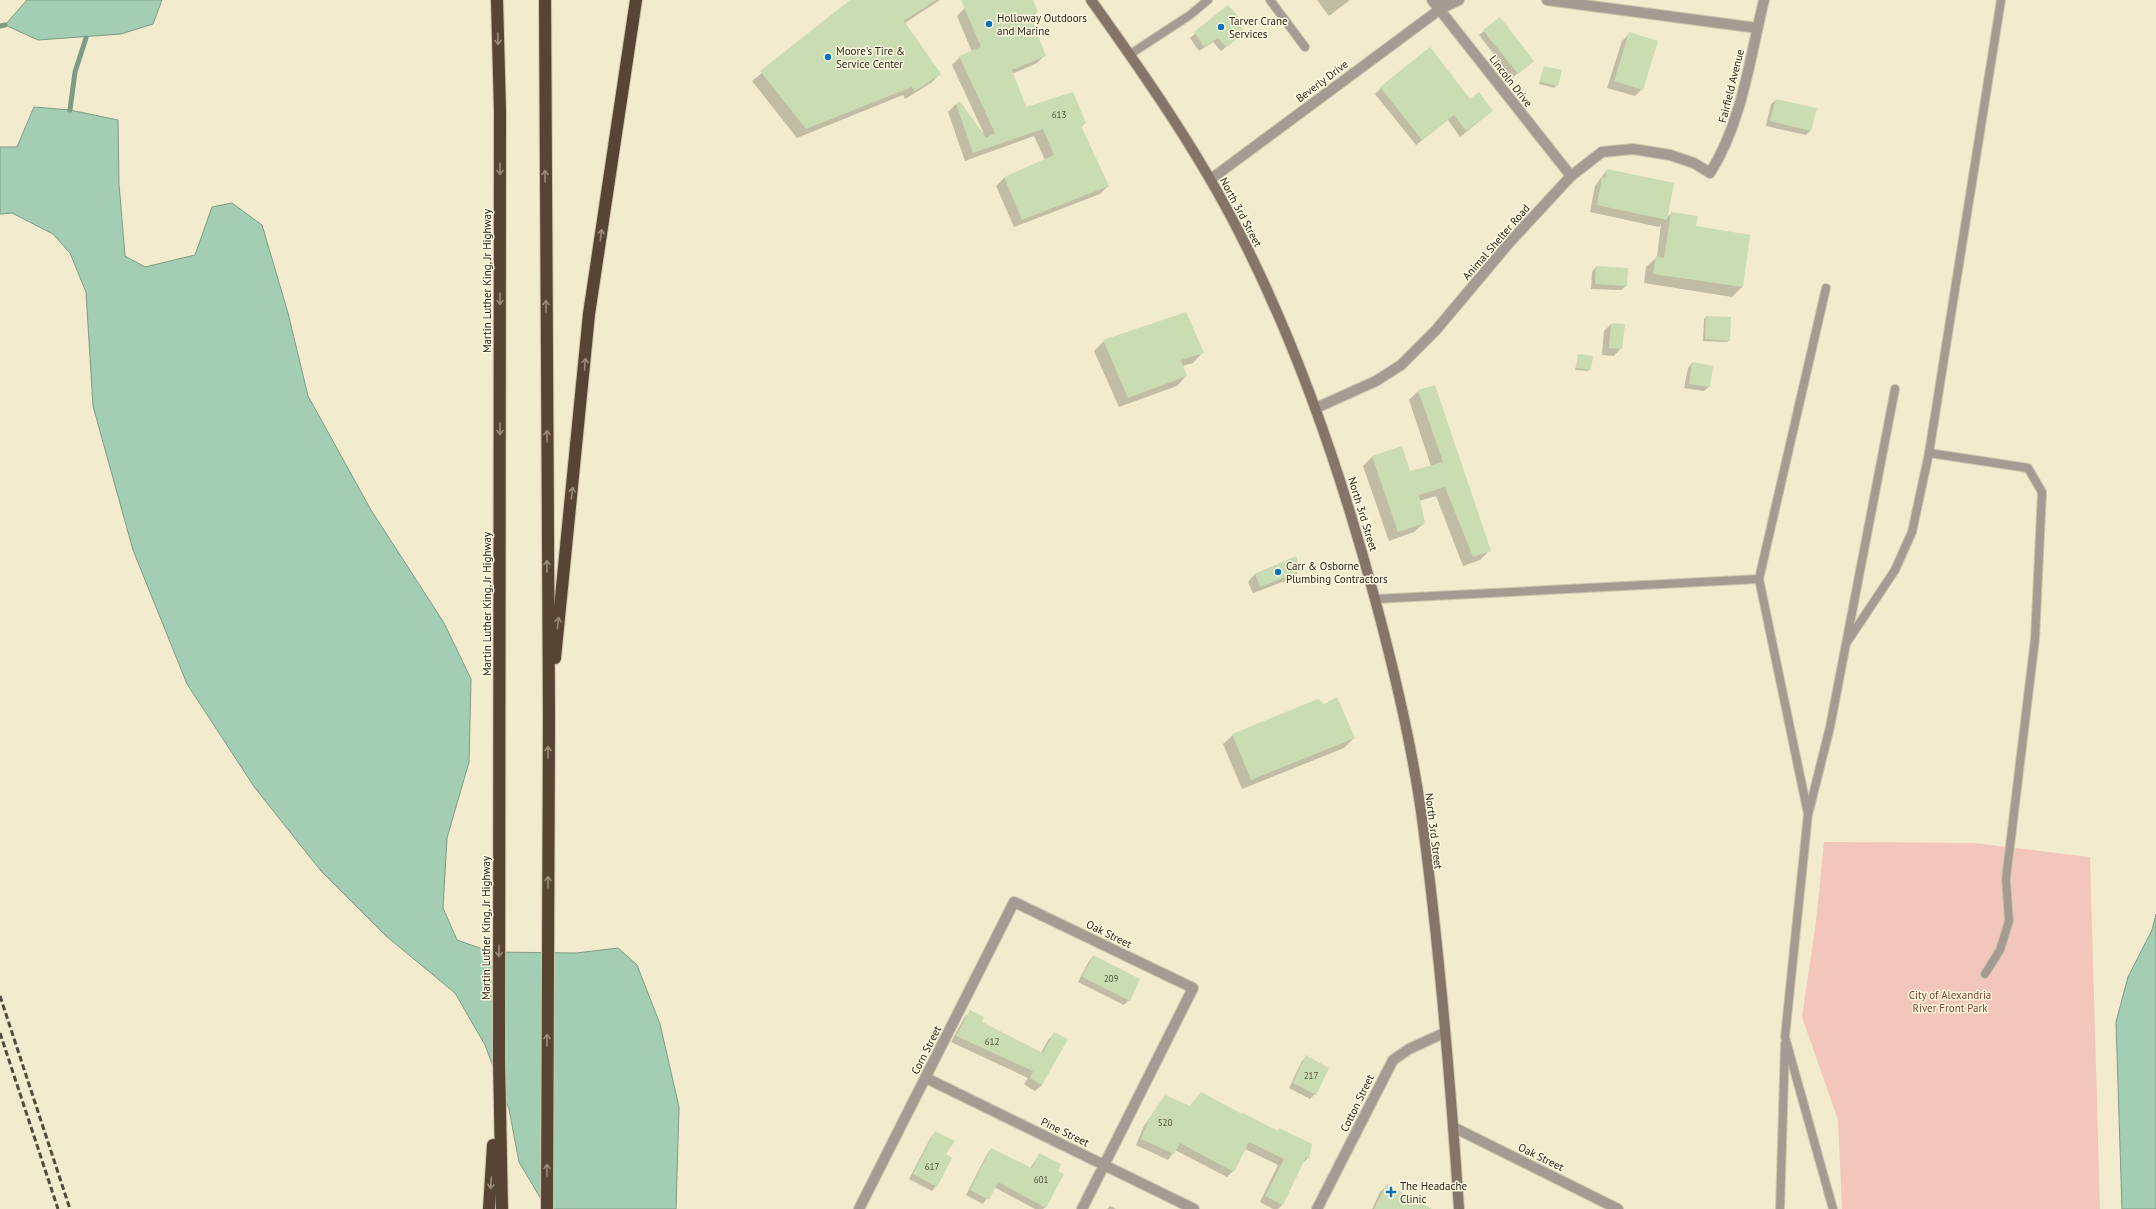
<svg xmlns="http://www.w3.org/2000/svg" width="2156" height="1209" font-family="'PT Sans',sans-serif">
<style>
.green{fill:#f3c6bb}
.water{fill:#a3ceb3;stroke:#7e9b84}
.shadow{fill:#0003}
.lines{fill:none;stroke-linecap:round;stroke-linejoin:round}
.stream{stroke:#7e9b84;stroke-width:5}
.building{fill:#cadcb2}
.lane-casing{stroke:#cdc7ad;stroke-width:10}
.street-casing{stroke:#cdc7ad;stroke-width:12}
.secondary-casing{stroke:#cdc7ad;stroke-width:12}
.highway-casing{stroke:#cdc7ad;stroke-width:14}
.lane{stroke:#a59b92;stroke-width:8}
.street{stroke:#a59b92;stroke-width:10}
.secondary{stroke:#847568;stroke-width:10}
.highway{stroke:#574432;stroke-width:12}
.rail{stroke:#504c3d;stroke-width:3;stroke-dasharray:6 3;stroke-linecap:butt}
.oneway{stroke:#9a8c78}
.poi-dot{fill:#0d71bc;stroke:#fef8e1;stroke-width:1.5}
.labels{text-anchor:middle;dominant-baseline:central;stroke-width:3;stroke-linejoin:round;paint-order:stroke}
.number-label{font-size:9px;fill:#4f513e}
.poi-label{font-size:11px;fill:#262318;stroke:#fef8e1;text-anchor:start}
.street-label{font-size:11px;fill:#262318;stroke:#fef8e1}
.park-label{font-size:11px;fill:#7c3e30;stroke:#fef8e1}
</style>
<rect width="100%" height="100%" fill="#f2ebce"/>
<path class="green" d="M1824 842 1974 843 2090 857 2100 1209H1842L1838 1120 1802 1017 1816 922Z"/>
<g class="water">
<path d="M27 0H162L153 24 121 34 38 40 5 25Z"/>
<path d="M34 107 70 110 118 120 119 184 125 256 145 267 195 255 212 207 232 203 262 225 288 313 308 396 371 510 444 623 471 679 469 762 447 838 443 908 457 940 491 952 576 953 618 948 637 965 660 1024 679 1107 676 1209H547L519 1162 509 1109 485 1045 455 993 386 936 321 871 255 788 187 684 133 550 93 406 86 292 70 253 53 234 12 213 0 214V147H17Z"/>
<path d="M2156 914V1209H2122L2116 1022 2128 977 2152 930Z"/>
</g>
<g class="shadow">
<path d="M852 0H940L905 23 940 74 931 83 905 99 903 95 797 138 752 81Z"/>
<path d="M983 0H1032L1037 12 1030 19 1045 55 1037 63 1012 74 1026 108 1085 123 1081 127 1108 186 1100 194 1014 227 996 186 1004 178 1045 160 1034 136 965 161 948 112 956 104 984 134 952 65 960 57 972 52 957 16 965 8Z"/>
<path d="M1317 0H1350L1329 16Z"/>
<path d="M1228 7 1236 22 1239 37 1221 51 1213 42 1199 51 1190 38Z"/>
<path d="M1484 31 1533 61 1512 78 1479 35Z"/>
<path d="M1629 34 1642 89 1635 96 1607 88 1622 41Z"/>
<path d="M1544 67 1560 71 1555 88 1539 84Z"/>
<path d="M1381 88 1469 101 1492 111 1460 137 1448 120 1416 145 1375 94Z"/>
<path d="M1776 100 1810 131 1806 135 1766 126 1771 104Z"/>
<path d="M1607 170 1666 218 1671 214 1695 227 1749 235 1742 287 1732 297 1644 283 1646 267 1657 257 1661 224 1659 227 1590 212 1595 186Z"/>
<path d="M1596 267 1626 286 1621 290 1591 289 1592 272Z"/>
<path d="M1706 317 1729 340 1727 342 1703 341 1704 319Z"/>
<path d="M1611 324 1621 348 1614 356 1602 355 1604 331Z"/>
<path d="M1104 341 1202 353 1193 363 1182 366 1186 376 1177 386 1119 407 1094 351Z"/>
<path d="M1579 355 1590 369 1588 371 1575 370Z"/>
<path d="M1692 363 1709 387 1704 391 1684 388 1688 368Z"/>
<path d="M1418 391 1490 550 1480 560 1463 566 1436 496 1419 501 1424 523 1414 532 1389 541 1363 466 1372 457 1409 472 1431 466 1409 400Z"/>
<path d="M1295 557 1300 570 1293 578 1253 593 1248 582 1255 574Z"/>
<path d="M1233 735 1354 738 1344 748 1242 789 1223 744Z"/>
<path d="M1093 956 1129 1000 1124 1005 1078 982 1089 961Z"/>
<path d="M970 1012 981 1022 1041 1053 1048 1040 1054 1034 1042 1085 1035 1091 1024 1084 1028 1078 951 1042 964 1018Z"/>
<path d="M1307 1056 1315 1094 1310 1099 1289 1088 1302 1061Z"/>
<path d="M1201 1093 1242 1115 1277 1131 1279 1130 1308 1158 1302 1164 1282 1205 1278 1209H1273L1260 1202 1278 1165 1245 1149 1233 1171 1227 1177 1175 1150 1168 1160 1136 1145 1144 1126 1165 1096 1189 1107Z"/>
<path d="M936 1133 945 1155 936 1186 932 1191 909 1179 931 1137Z"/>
<path d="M991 1149 1030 1168 1040 1154 1045 1207 1043 1209H1035L994 1187 983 1204 966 1195 987 1154Z"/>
<path d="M1387 1186 1413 1209H1372L1380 1192Z"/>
<path d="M1110 1206 1116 1209H1107Z"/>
</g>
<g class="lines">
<g class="stream">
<path d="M0 26 5 25"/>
<path d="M70 110 75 72 86 38"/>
</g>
</g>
<g class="building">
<path d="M850 0H936L904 21 941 74 915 91 912 87 806 129 760 71Z"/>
<path d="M961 0H1033L1038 12 1030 16 1046 56 1012 70 1026 107 1073 92 1086 123 1081 126 1109 186 1022 220 1004 177 1054 155 1043 129 973 153 956 104 960 101 986 138 995 133 959 56 981 47Z"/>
<path d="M1228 5 1240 19 1238 22 1245 33 1226 47 1218 38 1204 47 1194 32Z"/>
<path d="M1500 17 1534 61 1518 74 1483 30Z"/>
<path d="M1629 32 1658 41 1643 90 1614 81Z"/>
<path d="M1430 47 1470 99 1479 92 1493 111 1466 131 1454 115 1422 140 1380 87Z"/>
<path d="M1544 66 1562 70 1558 86 1540 82Z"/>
<path d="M1776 99 1817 108 1811 131 1770 121Z"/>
<path d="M1607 169 1674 183 1667 220 1597 205 1602 177 1605 178Z"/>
<path d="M1671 212 1698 216 1696 226 1750 235 1743 287 1653 274 1656 256 1664 258Z"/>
<path d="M1596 266 1628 268 1627 286 1595 284Z"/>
<path d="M1186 312 1204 353 1181 360 1187 376 1128 398 1103 340Z"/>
<path d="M1706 316 1731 317 1730 341 1705 339Z"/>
<path d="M1611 323 1625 324 1622 349 1609 348Z"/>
<path d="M1578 354 1593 356 1591 370 1576 368Z"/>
<path d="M1692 362 1713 366 1710 387 1689 384Z"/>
<path d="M1435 385 1491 551 1473 557 1445 487 1419 495 1425 523 1398 532 1372 456 1402 446 1410 471 1443 462 1418 390Z"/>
<path d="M1296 556 1301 571 1260 587 1255 574Z"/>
<path d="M1337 697 1355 738 1251 780 1232 734 1318 699 1324 704Z"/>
<path d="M1093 955 1140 979 1130 1001 1082 977Z"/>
<path d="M970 1010 984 1017 982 1022 1043 1053 1054 1032 1068 1039 1042 1085 1030 1078 1033 1071 956 1036Z"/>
<path d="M1306 1055 1329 1068 1316 1095 1293 1083Z"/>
<path d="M1201 1092 1242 1114 1243 1113 1278 1131 1279 1128 1312 1144 1309 1159 1306 1157 1283 1205 1265 1196 1284 1159 1249 1142 1234 1172 1180 1143 1174 1154 1141 1139 1149 1119 1165 1095 1190 1106Z"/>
<path d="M935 1131 955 1141 946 1154 952 1158 937 1187 913 1174Z"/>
<path d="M991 1148 1032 1168 1039 1153 1061 1164 1058 1171 1064 1174 1046 1208 998 1182 989 1200 970 1190Z"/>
<path d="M1387 1184 1432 1209H1374Z"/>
</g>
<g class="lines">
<defs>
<g id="lane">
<path d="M1270 0 1305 47"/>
<path d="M1129 55 1190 15 1208 0"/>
<path d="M1929 453 2028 468 2042 492 2035 639 2006 879 2009 921 2000 950 1985 974"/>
<path d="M1759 579 1826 288"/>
<path d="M1375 599 1759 579 1808 814 1785 1037 1833 1209"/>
<path d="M1847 642 1895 570 1912 532 1929 453 2001 0"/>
<path d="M1809 811 1830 727 1895 389"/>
<path d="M1780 1209 1785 1044"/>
</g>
<g id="street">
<path d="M1432 0 1571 176"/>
<path d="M1547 0 1757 28"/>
<path d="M1440 9 1459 0"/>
<path d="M1211 179 1439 10 1445 0"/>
<path d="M1316 408 1376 381 1401 365 1436 330 1509 243 1571 176 1602 152 1633 149 1670 155 1694 163 1710 173C1742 123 1750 57 1764 0"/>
<path d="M926 1078 1194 1209"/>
<path d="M1453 1127 1618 1209"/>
<path d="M859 1209 1014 902 1193 988 1082 1209"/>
<path d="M1317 1209 1393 1060 1409 1049 1444 1033"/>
</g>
<path id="secondary" d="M1091 0C1144 74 1199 153 1240 234 1300 351 1342 476 1376 603 1394 670 1411 742 1421 811 1439 943 1450 1076 1459 1209"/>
<g id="highway">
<path d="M497 0 500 111 499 1060 502 1209"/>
<path d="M545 0 549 717 547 1209"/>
<path d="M555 658 589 314 636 0"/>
<path d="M489 1209 493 1145"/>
</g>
</defs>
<use href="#lane" class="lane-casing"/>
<use href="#street" class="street-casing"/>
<use href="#secondary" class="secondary-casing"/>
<use href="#highway" class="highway-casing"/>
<use href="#lane" class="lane"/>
<use href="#street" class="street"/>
<use href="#secondary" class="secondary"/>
<use href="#highway" class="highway"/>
<g class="rail">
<path d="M0 996 70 1209"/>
<path d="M0 1033 58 1209"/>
</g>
</g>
<defs><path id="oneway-shaft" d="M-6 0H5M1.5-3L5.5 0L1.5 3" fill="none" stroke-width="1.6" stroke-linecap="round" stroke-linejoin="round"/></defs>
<g class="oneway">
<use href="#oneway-shaft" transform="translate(498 39) rotate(89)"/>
<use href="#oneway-shaft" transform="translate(500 169) rotate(90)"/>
<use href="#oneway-shaft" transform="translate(545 176) rotate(-90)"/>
<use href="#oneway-shaft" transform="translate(601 235) rotate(-82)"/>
<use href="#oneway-shaft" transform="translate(500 299) rotate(90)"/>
<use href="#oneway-shaft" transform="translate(546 306) rotate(-90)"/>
<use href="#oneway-shaft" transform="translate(585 364) rotate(-85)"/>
<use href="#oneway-shaft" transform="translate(500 429) rotate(90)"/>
<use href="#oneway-shaft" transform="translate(547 436) rotate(-90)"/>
<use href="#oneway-shaft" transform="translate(572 493) rotate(-84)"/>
<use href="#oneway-shaft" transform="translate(547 566) rotate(-90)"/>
<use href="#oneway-shaft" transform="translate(558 623) rotate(-84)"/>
<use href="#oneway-shaft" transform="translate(548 752) rotate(-90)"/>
<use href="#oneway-shaft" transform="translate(548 882) rotate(-90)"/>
<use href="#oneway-shaft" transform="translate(499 951) rotate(90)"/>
<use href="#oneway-shaft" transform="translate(547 1040) rotate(-90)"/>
<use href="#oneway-shaft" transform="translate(547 1170) rotate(-90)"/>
<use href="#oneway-shaft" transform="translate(491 1183) rotate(94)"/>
</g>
<g class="poi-dot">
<circle cx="989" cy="24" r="4"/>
<circle cx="1221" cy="27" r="4"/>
<circle cx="828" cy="57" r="4"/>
<circle cx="1278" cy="572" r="4"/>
<path d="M1389 1186h4v4h4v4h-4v4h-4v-4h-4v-4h4z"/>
</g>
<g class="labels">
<g class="number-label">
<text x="1059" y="114">613</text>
<text x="1111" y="978">209</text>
<text x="992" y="1041">612</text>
<text x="1311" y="1075">217</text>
<text x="1165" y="1122">520</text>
<text x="932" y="1166">617</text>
<text x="1041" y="1179">601</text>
</g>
<g class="poi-label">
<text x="997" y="18">Holloway Outdoors<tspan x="997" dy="13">and Marine</tspan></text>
<text x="1229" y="21">Tarver Crane<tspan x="1229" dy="13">Services</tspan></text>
<text x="836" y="51">Moore's Tire &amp;<tspan x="836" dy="13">Service Center</tspan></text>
<text x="1286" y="566">Carr &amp; Osborne<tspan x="1286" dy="13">Plumbing Contractors</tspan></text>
<text x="1400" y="1186">The Headache<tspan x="1400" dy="13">Clinic</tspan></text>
</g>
<g class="street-label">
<text transform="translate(1322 81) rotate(-37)">Beverly Drive</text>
<text transform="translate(1511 81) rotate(52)">Lincoln Drive</text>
<text transform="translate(1731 86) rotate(-76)">Fairfield Avenue</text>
<text transform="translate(1241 212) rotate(62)">North 3rd Street</text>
<text transform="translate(1496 242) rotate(-49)">Animal Shelter Road</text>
<text transform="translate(487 281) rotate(-90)">Martin Luther King, Jr Highway</text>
<text transform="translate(1363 514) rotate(73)">North 3rd Street</text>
<text transform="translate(487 604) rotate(-90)">Martin Luther King, Jr Highway</text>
<text transform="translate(1434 831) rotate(83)">North 3rd Street</text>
<text transform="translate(486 928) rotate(-90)">Martin Luther King, Jr Highway</text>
<text transform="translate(1109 934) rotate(26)">Oak Street</text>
<text transform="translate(926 1050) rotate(-63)">Corn Street</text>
<text transform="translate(1357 1103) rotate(-64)">Cotton Street</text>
<text transform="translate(1065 1132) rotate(26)">Pine Street</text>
<text transform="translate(1541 1157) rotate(26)">Oak Street</text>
</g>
<g class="park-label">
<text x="1950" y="995">City of Alexandria<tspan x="1950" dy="13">River Front Park</tspan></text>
</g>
</g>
</svg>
